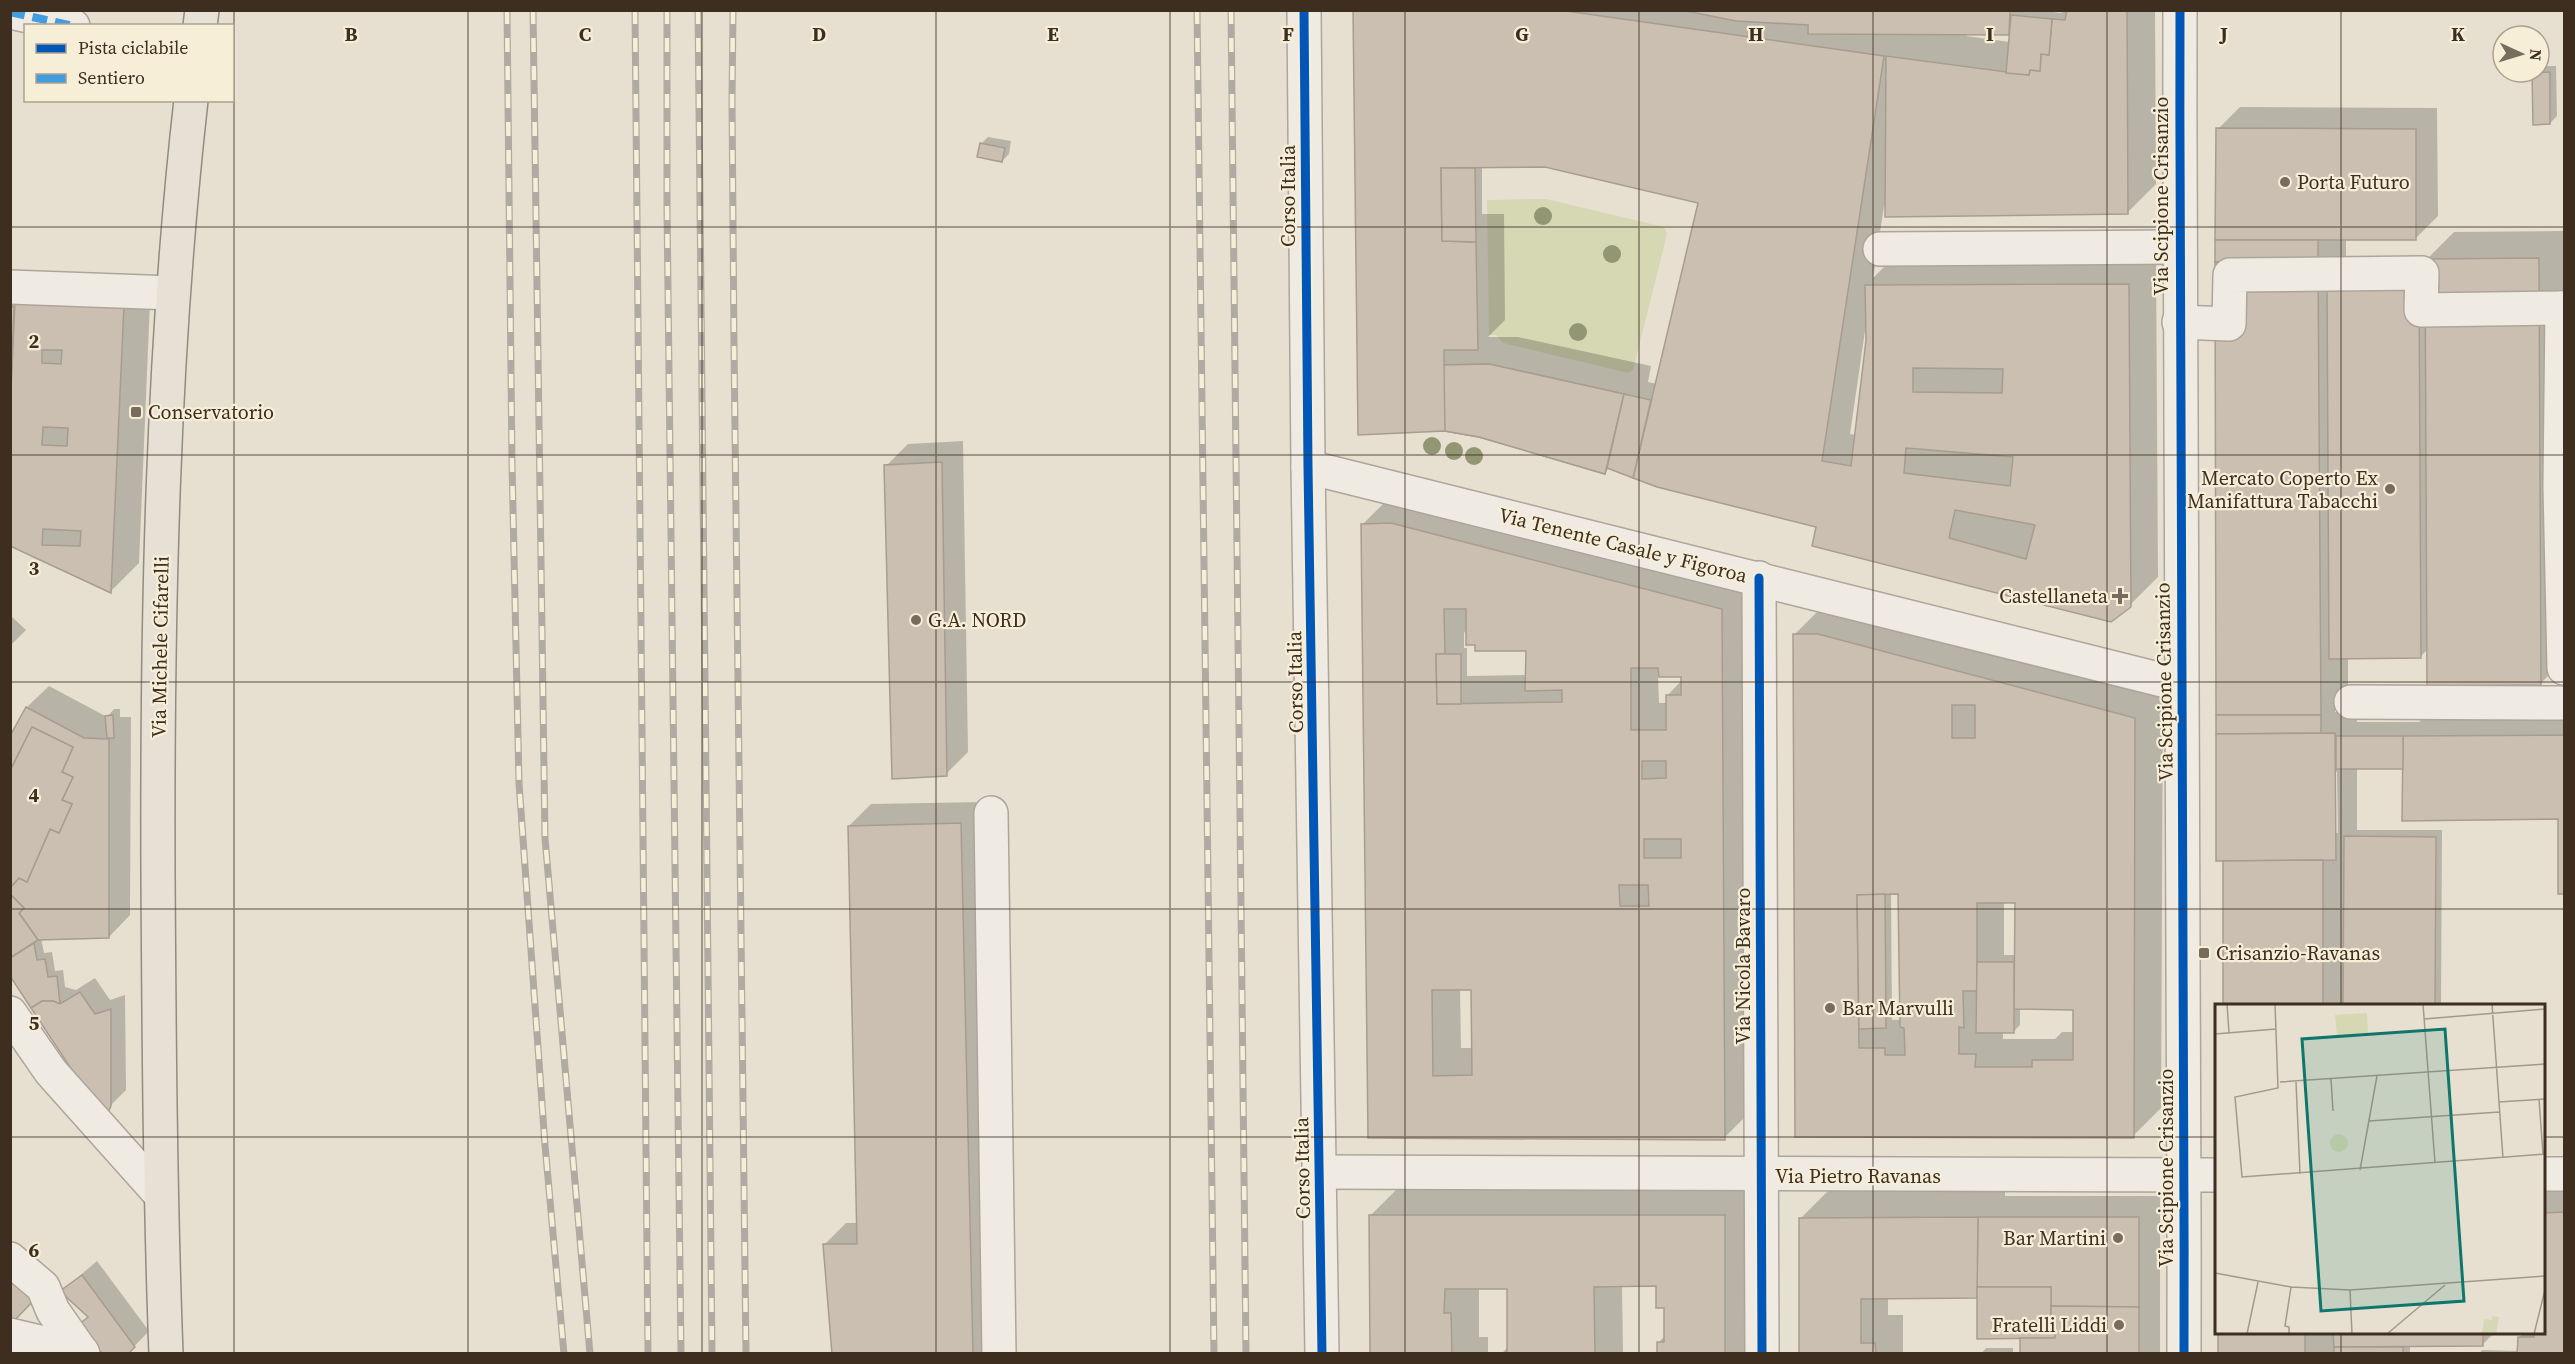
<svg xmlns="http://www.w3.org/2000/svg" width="2575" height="1364" font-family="'Source Serif 4',serif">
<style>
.green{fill:#d6d7b3}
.shadow{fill:#0003;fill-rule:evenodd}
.building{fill:#cbbfb2;stroke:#a89c90;stroke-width:1.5;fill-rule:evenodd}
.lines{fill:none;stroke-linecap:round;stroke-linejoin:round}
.minor-casing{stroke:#ada599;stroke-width:36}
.major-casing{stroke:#928b80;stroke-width:36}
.minor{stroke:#efebe3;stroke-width:33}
.major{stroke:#e6e1d4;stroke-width:33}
.rail-casing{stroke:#afaaa2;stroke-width:7}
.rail{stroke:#f7eed8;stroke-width:4.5;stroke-dasharray:14;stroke-linecap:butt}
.quiet{stroke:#3f9de0;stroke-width:8;stroke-dasharray:15 8;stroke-linecap:butt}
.cycleway-casing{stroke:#f7eed8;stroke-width:13}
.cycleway{stroke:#0057b8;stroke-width:9}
.tree{fill:#929673}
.grid{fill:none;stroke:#3d2e20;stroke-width:1.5;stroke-opacity:0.55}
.poi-dot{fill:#786c5e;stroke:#f7eed8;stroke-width:2}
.labels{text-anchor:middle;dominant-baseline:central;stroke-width:4.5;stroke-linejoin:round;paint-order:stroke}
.poi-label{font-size:20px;fill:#3d2e20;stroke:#f7eed8;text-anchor:start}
.street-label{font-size:20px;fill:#3d2e20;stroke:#f7eed8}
.inset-road{fill:none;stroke:#a3998a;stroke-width:1.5}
.view{fill:#0f766e;fill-opacity:0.15;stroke:#0f766e;stroke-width:3}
.inset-edge{fill:none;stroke:#3d2e20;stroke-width:3}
.grid-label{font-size:20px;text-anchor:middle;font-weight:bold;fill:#3d2e20;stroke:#f7eed8;stroke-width:4.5;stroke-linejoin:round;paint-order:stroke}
</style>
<rect width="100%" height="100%" fill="#e7e0d1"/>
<path class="green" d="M1546 199 1664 227 1667 234 1633 370 1628 373 1503 343 1496 335H1489L1487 200Z"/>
<g class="shadow">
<path d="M1355 10H2038L2061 13 2063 10H2155L2156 184 2128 212 1884 206 1873 278 1894 257H2156L2158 577 2130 605 1657 486 1610 467 1605 472 1479 435 1445 430ZM2011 31 2010 42 1966 36V34H2008ZM1482 166H1545L1700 202 1657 384 1648 382 1651 366 1518 337H1488L1505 320 1504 214H1482ZM1865 331H1867L1856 435 1850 434Z"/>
<path d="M2541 66H2556L2557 116 2550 123 2534 73 2539 72Z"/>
<path d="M2240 107 2437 108 2438 216 2416 238H2346V279L2426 260 2454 232 2564 231V660L2540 684 2428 649 2421 656 2348 657V685L2335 698V712H2357V722H2419L2433 709 2564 708V892H2560L2559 818 2404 767H2357V830H2442L2441 1006H2225L2224 859H2218V129ZM2334 772H2337L2338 833H2335Z"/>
<path d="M988 137 1011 141 1009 154 1002 161 981 144Z"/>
<path d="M151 278 139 563 111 591 10 544V281Z"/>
<path d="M963 441 968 752 946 774 886 466 908 444Z"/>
<path d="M1391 496 1749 581 1752 1110 1724 1138 1370 1136 1363 524ZM1467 629 1477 643 1527 649V675L1467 676V648H1464V633ZM1658 675H1682V680L1667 696V703H1659ZM1460 988H1473V1048H1461Z"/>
<path d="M1822 607 2163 690 2161 1108 2133 1136H1796L1794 635ZM1891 893H1900L1901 1020H1892ZM2004 902H2016V955H2004ZM2020 1008H2075V1032H2062L2055 1039H2003V1032H2013L2020 1025Z"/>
<path d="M10 615 26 630 10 646Z"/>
<path d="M49 686 107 717 114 709H120V717H131L130 915 109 937 41 938 44 953 52 952 55 971 63 970 65 987 76 990 95 978 110 1000 125 995 126 1090 104 1112 10 973V739L27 707Z"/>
<path d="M983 802 995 1354H834L824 1245 846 1223H858L849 826 871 804Z"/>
<path d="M2544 1185H2564V1354H2479L2482 1350 2519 1351V1338L2524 1332H2544Z"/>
<path d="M1398 1188H1752L1753 1354H1658V1343L1666 1335 1665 1306 1657 1285H1622L1623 1354H1501L1509 1346 1508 1287H1479V1337H1488V1354H1372L1370 1216Z"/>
<path d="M2005 1190V1196H2160V1354H2021V1337L1978 1294 1888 1297V1315H1903V1354H1800V1219L1828 1191Z"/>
<path d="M97 1261 149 1331 127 1354 62 1291Z"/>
<path d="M2219 1332H2495L2482 1345H2410V1354H2219Z"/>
<path d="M1986 1348H2013V1354H1981Z"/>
</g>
<g class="building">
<path d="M1353 10H1559L1884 56 1822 461 1851 466 1866 340 1865 285 2129 284 2131 607 2111 622 1812 546 1816 527 1657 487 1633 478 1698 203 1545 167 1441 168 1442 241 1476 242 1478 350H1444V365L1489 364 1624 394 1605 474 1479 437 1445 431 1358 435ZM1913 368 2003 369 2002 393 1913 392ZM1906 448 2013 457 2010 486 1904 473ZM1955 510 2035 525 2026 559 1949 538Z"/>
<path d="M1681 10H2010L2009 35 1808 34V25L1736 21Z"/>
<path d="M2067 10H2127L2128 214 1885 217 1886 56 2029 75 2030 70 2040 71 2041 54 2049 55 2052 19 2065 20Z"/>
<path d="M2011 15 2052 19 2049 55 2041 54 2040 71 2030 70 2029 75 2006 73Z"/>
<path d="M2550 72V124L2533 125 2532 73Z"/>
<path d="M2216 128 2416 129V240H2215Z"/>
<path d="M980 143 1005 148 1002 162 977 157Z"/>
<path d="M1441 168H1475L1476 242 1442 241Z"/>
<rect x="2215" y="240" width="103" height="22"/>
<path d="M2539 258 2541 685 2427 686 2425 259Z"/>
<path d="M2215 262H2318L2321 715H2216Z"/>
<path d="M2419 285 2421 658 2329 659 2327 286Z"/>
<path d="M15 301 124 305 111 593 10 546V411ZM42 350H62L61 364 42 363ZM43 427 68 428 67 446 42 445ZM43 529 81 531 80 546 42 545Z"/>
<path d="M10 307H14L10 411Z"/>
<path d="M1489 364 1624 394 1605 474 1479 437 1445 431 1444 365Z"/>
<path d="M1624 394 1651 400 1633 478 1607 468Z"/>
<path d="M942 462 947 776 892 779 884 465Z"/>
<path d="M1391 523 1722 609 1725 1140 1368 1138 1361 524ZM1444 609H1466V645H1475V651H1526L1525 691 1562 690V702L1437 704 1436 654H1445ZM1631 668H1658L1659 677H1681V695H1666V730H1631ZM1642 761H1666V778L1642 779ZM1644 839H1681V858H1644ZM1619 885H1648L1649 906H1620ZM1432 990H1471L1472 1075 1433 1076Z"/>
<path d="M1793 634H1818L2135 718 2134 1138 1795 1137ZM1952 705H1975V738H1952ZM1898 894 1900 1027 1904 1028 1905 1055H1885V1048H1859L1857 895ZM1977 903H2015L2014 1009 2073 1010V1060H2032V1067H1975L1976 1054H1959V1027L1964 1028 1963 991H1977Z"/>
<path d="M1436 654H1461V704H1437Z"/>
<path d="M26 707 84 738 109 739V938L38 940 19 913 24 908 10 894V888L19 878 27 882 50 829 59 833 72 804 62 800 73 777 62 772 73 747 32 727 10 771V736Z"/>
<path d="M113 715 114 738H107L105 716Z"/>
<path d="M2216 715H2321V733L2216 734Z"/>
<path d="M32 727 73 747 62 772 73 777 62 800 72 804 59 833 50 829 27 882 19 878 10 888V771Z"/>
<path d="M2335 733 2336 860 2216 861V734Z"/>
<path d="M2564 735V894H2558V819L2402 821 2403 736Z"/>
<rect x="2336" y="736" width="67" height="33"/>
<path d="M961 823 973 1354H832L823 1244H857L848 826Z"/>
<path d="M2344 836 2436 837 2435 1006H2343Z"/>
<path d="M2323 860V1006H2223V861Z"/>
<path d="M10 894 24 908 19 913 38 940 10 958Z"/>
<path d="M1885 894 1886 1028 1859 1029 1857 895Z"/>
<path d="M34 943 37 960 45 959 48 977 57 976 60 1004 53 1001H42L31 1008 10 976V958Z"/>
<path d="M1977 962H2014V1033H1976Z"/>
<path d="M80 992 95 1014 111 1009V1106L108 1112 80 1082 31 1008 42 1001H53L60 1004Z"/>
<path d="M2216 1072V1133L2215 1076Z"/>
<path d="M2564 1212V1354H2517L2518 1337H2534V1332H2544V1213Z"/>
<path d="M1369 1215H1725V1354H1657V1342H1664V1308H1656V1286L1594 1287 1595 1354H1507V1289H1445L1444 1313H1451L1452 1354H1370Z"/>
<path d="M1978 1217H2139V1307L2051 1306V1287H1977Z"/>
<path d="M1978 1217 1977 1298 1861 1299V1343H1875L1876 1354H1799V1218Z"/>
<path d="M10 1274 36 1298 11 1324H10Z"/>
<path d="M82 1275 135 1347 128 1354H103L77 1326 88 1317 60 1291Z"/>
<path d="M1977 1287H2051V1329H2055V1338L1977 1339Z"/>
<path d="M2051 1306 2139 1307V1354H2020V1338H2055V1329H2051Z"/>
<rect x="2218" y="1332" width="87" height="22"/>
<path d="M2333 1332H2483V1346L2334 1347Z"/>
<rect x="2334" y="1347" width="69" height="7"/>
</g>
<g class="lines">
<defs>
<g id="minor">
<path d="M1304 10 1308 467 1322 1354"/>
<path d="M2180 10C2179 458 2185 906 2184 1354"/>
<path d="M10 12 73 26"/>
<path d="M1880 249 2179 247"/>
<path d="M10 287 173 293"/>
<path d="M2562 308 2560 486 2564 668"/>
<path d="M2179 322 2229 324 2230 275 2422 273 2421 310 2564 308"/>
<path d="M1308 467 2182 685"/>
<path d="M1759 578 1762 1354"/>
<path d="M2351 702 2564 703"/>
<path d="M991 813 999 1354"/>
<path d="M10 1013 51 1072 160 1194"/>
<path d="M1319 1172 2216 1175"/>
<path d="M2544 1174H2564"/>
<path d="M10 1259 43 1287 53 1311 83 1354"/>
<path d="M10 1335 82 1352"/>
</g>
<g id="major">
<path d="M200 26 202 10"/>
<path d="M166 1354C160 1194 159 1034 158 875 157 617 162 357 191 100"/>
</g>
</defs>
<use href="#minor" class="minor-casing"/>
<use href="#major" class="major-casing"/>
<use href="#minor" class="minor"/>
<use href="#major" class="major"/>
<defs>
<g id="rail">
<path d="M507 10 512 463 519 783 545 1145 564 1354"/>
<path d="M533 10 545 838 590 1354"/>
<path d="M635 10 648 1354"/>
<path d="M667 10V208L681 1354"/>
<path d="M698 10 712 1354"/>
<path d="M733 10 732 101 734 346 746 1354"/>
<path d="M1197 10 1214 1354"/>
<path d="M1231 10 1246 1354"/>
</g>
</defs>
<use href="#rail" class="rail-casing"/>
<use href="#rail" class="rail"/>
<path class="quiet" d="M10 12 73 26"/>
<defs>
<g id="cycleway">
<path d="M1304 10 1308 467 1322 1354"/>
<path d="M2180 10C2179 458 2185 906 2184 1354"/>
<path d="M1759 578 1762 1354"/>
</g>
</defs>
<use href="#cycleway" class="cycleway-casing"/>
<use href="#cycleway" class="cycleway"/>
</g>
<g class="tree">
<circle cx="1543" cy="216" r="9"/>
<circle cx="1612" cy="254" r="9"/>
<circle cx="1578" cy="332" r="9"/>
<circle cx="1432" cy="446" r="9"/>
<circle cx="1454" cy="451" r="9"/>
<circle cx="1474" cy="456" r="9"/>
</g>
<path class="grid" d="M234 10V1354M468 10V1354M702 10V1354M936 10V1354M1170 10V1354M1405 10V1354M1639 10V1354M1873 10V1354M2107 10V1354M2341 10V1006M10 227H2564M10 455H2564M10 682H2564M10 909H2564M10 1137H2216M2544 1137H2564M2341 1332V1354"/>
<g class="poi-dot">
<circle cx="2285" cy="182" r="6"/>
<rect x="130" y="406" width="12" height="12" rx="3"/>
<circle cx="2390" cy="489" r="6"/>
<path d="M2117 587h6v6h6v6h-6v6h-6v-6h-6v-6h6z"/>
<circle cx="916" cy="620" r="6"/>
<rect x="2198" y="947" width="12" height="12" rx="3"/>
<circle cx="1830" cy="1008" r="6"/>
<circle cx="2118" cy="1238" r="6"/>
<circle cx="2119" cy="1325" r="6"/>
</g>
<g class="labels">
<g class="poi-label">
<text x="2297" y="182">Porta Futuro</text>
<text x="148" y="412">Conservatorio</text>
<text x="2378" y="478" text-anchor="end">Mercato Coperto Ex<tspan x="2378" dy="23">Manifattura Tabacchi</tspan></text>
<text x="2108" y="596" text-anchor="end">Castellaneta</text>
<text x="928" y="620">G.A. NORD</text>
<text x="2216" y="953">Crisanzio-Ravanas</text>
<text x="1842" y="1008">Bar Marvulli</text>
<text x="2106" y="1238" text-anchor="end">Bar Martini</text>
<text x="2107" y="1325" text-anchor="end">Fratelli Liddi</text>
</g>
<g class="street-label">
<text transform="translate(1288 196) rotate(-90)">Corso Italia</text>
<text transform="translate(2161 196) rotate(-90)">Via Scipione Crisanzio</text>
<text transform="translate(1623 545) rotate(14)">Via Tenente Casale y Figoroa</text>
<text transform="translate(160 647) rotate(-89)">Via Michele Cifarelli</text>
<text transform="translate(1295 682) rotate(-91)">Corso Italia</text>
<text transform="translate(2164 682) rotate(-91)">Via Scipione Crisanzio</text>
<text transform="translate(1743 966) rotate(-90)">Via Nicola Bavaro</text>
<text transform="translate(1302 1168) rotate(-91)">Corso Italia</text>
<text transform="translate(2166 1168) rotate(-90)">Via Scipione Crisanzio</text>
<text x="1858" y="1176">Via Pietro Ravanas</text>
</g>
</g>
<g transform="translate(2215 1004)">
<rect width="330" height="330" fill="#e7e0d1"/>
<path d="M152 9 153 29 122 32 120 11ZM115 139a9 9 0 1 1 18 0a9 9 0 1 1-18 0ZM277 312 284 313 281 330H267L269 315 277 316Z" fill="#d6d7b3"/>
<path class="inset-road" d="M12 0 14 29M60 0 63 84 20 93 27 173 330 150M208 0 220 159M277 0 288 154M209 15 330 5M0 30 61 25M116 75 118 107M65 78 330 60M81 78 85 170M324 95 328 150M284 98 330 95M154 117 284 108M145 166 162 72M0 269 76 283 135 286 330 272M135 286 137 330M32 330 43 278M74 330V323L70 322 76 283M172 330 230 281M319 330 330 286"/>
<path class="view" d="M230 25 249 297 106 307 87 35Z"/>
<rect width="330" height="330" class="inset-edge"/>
</g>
<g class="grid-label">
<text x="351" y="41">B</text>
<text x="585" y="41">C</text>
<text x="819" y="41">D</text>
<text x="1053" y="41">E</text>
<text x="1288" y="41">F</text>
<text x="1522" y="41">G</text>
<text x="1756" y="41">H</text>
<text x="1990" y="41">I</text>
<text x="2224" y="41">J</text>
<text x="2458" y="41">K</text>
<text x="34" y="348">2</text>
<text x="34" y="575">3</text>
<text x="34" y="802">4</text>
<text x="34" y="1030">5</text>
<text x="34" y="1257">6</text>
</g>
<rect width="2575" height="1364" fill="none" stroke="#3d2e20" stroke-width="24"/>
<rect x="24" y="24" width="210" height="78" fill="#f7eed8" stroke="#ada18e" stroke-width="1.5"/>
<rect x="36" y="44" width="30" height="9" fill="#0057b8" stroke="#ada18e" stroke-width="1.5"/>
<text x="78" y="54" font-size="18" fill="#3d2e20">Pista ciclabile</text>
<rect x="36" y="74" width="30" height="9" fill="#3f9de0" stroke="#ada18e" stroke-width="1.5"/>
<text x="78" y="84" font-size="18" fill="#3d2e20">Sentiero</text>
<g transform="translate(2521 54) rotate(94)"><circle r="28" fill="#f7eed8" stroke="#ada18e" stroke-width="1.5"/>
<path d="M0-4.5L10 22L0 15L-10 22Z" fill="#786c5e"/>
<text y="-9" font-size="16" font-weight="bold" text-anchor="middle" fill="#3d2e20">N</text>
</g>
</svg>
